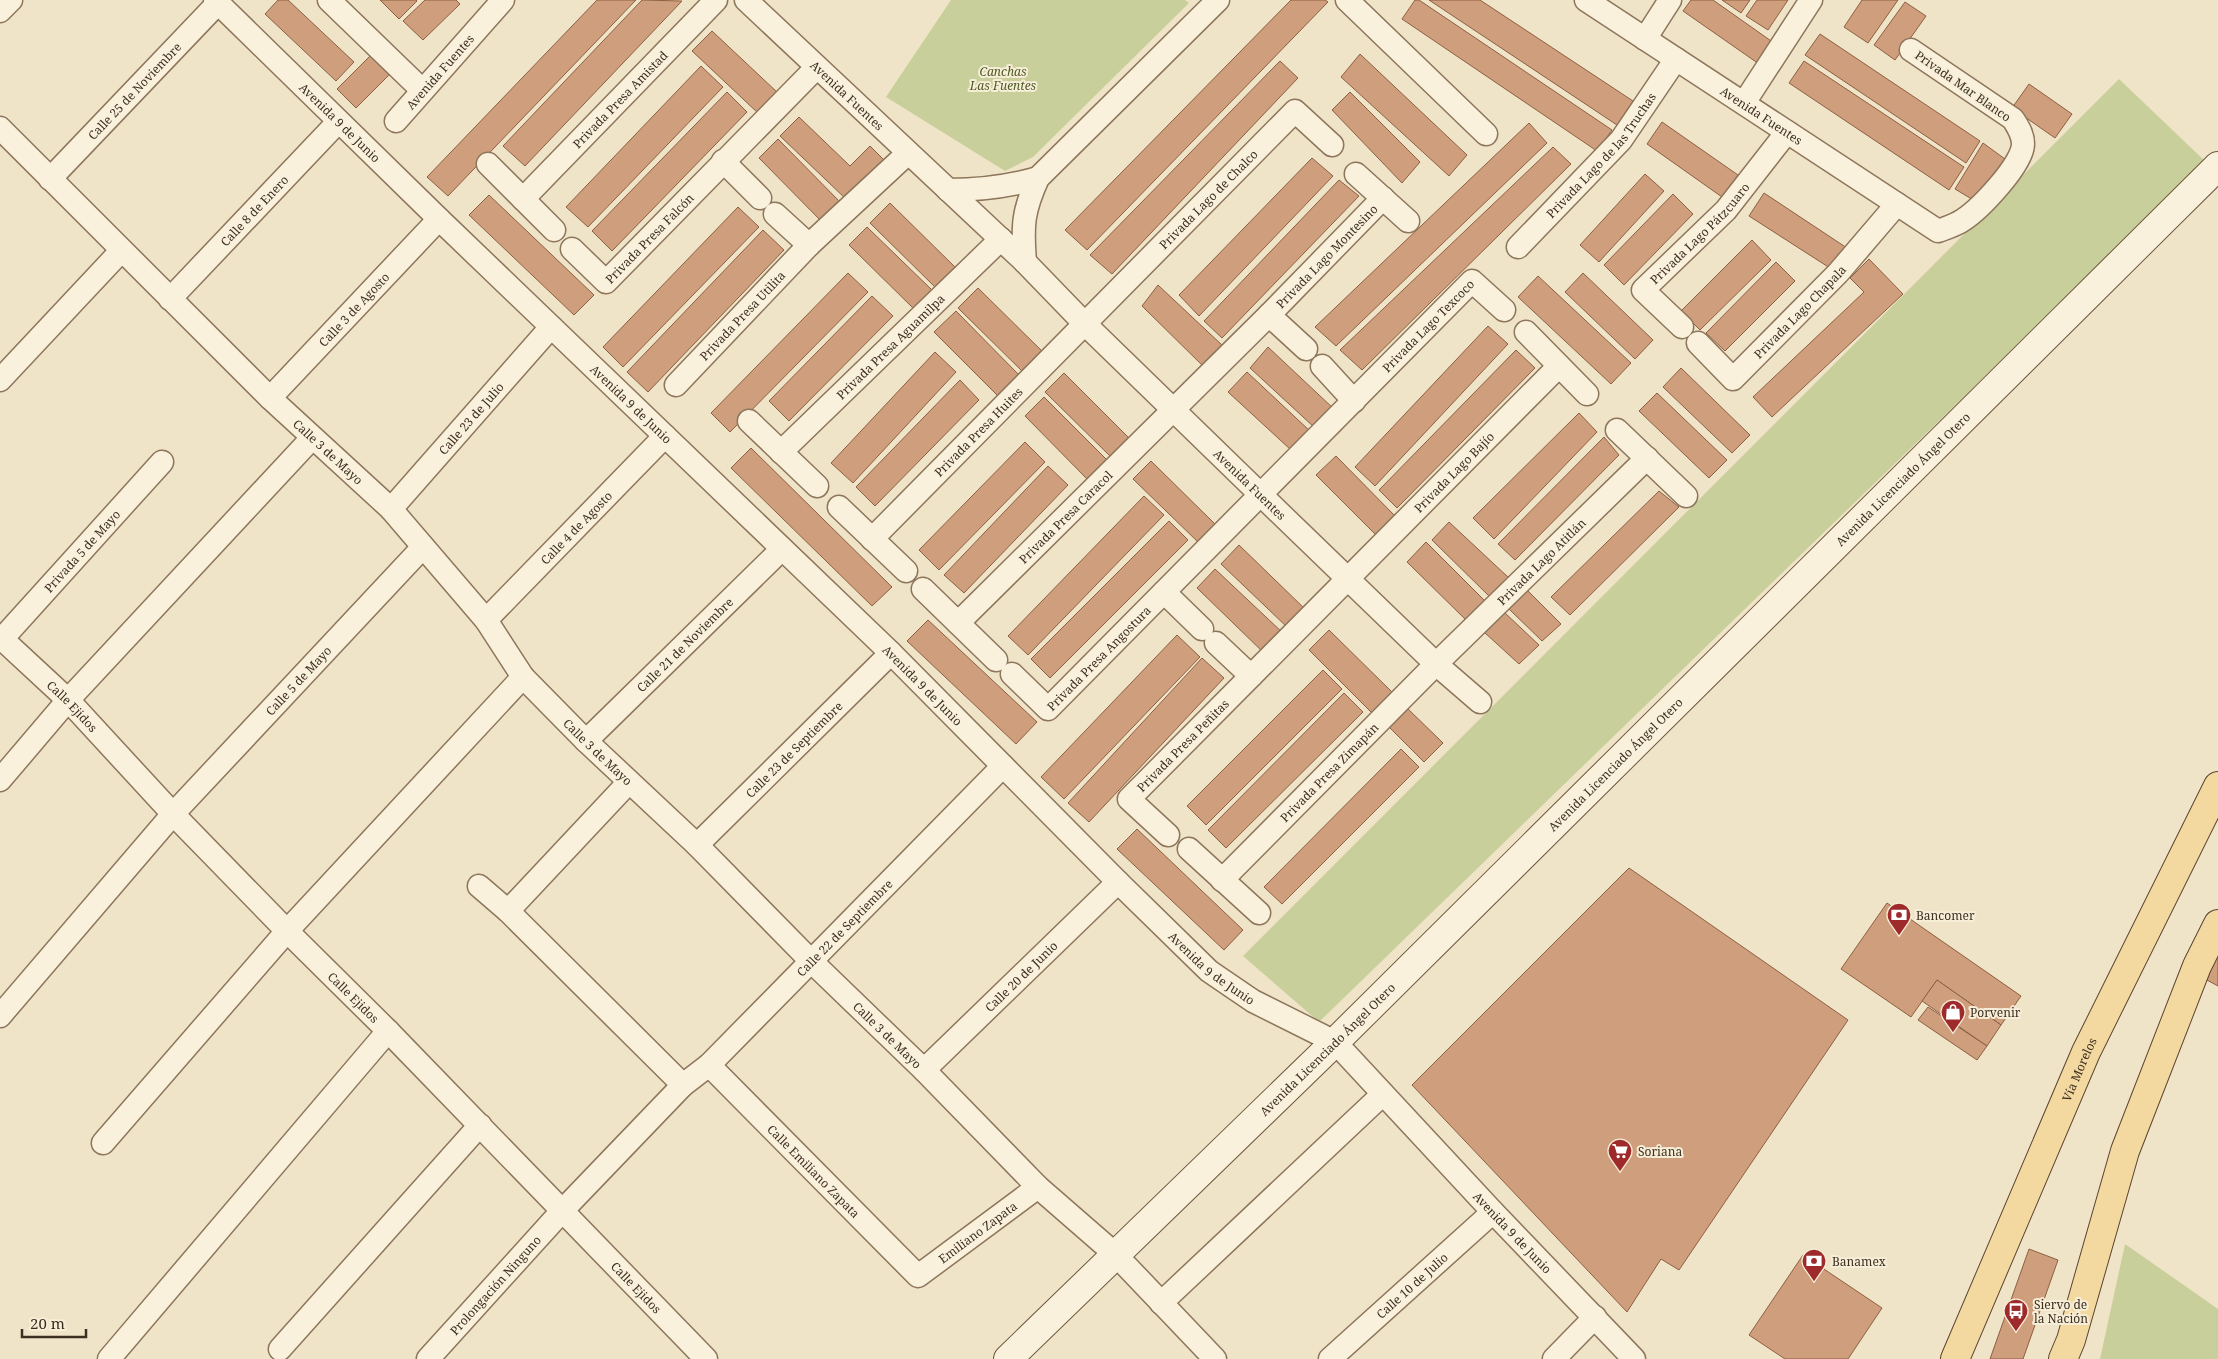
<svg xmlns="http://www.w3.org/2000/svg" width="2218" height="1359" font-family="'Noto Serif',serif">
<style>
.green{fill:#c9cf9b}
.building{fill:#cf9f7d;stroke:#8d5f41}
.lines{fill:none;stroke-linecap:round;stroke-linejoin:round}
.minor-casing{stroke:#8d765c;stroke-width:25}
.secondary-casing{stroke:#6f573f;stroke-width:30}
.primary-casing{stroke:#5b4430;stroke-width:30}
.minor{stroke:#faf1dc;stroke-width:22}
.secondary{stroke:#faf1dc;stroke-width:28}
.primary{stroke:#f3d9a0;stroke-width:28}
.labels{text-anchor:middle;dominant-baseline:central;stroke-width:4;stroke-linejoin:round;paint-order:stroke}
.street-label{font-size:12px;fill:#3d2e20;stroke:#f7eed8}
.park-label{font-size:12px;font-style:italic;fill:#4d5a26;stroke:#f7eed8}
.poi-label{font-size:12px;fill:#3d2e20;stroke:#f7eed8;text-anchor:start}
</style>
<rect width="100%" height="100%" fill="#f0e4c8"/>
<g class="green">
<path d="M951 0H1185L1189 3 1033 157 1005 171 886 97Z"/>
<path d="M2119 79 2206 162 1319 1022 1243 956Z"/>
<path d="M2125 1244 2218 1309V1359H2100Z"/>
</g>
<g class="building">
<path d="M278 0H288L354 62 336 81 265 14Z"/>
<path d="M380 0H416L417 1 399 19Z"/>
<path d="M425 0H456L460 4 423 40 403 21Z"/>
<path d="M597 0H636L448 196 427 177Z"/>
<path d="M642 0 682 1 525 166 503 146Z"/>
<path d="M1291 0H1325L1328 2 1087 250 1065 230Z"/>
<path d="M1415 0H1419L1612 130 1597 151 1402 19Z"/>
<path d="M1429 0H1480L1633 101 1617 125Z"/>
<path d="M1691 0H1713L1774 43 1759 64 1683 11Z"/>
<path d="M1722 0H1750L1741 13Z"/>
<path d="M1757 0H1788L1768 30 1746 16Z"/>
<path d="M1862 0H1898L1868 43 1844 27Z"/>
<path d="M1905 2 1926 16 1895 60 1874 45Z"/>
<path d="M712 31 778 93 759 114 692 51Z"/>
<path d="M1820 34 1980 141 1966 163 1805 55Z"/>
<path d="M1360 54 1467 155 1449 176 1341 77Z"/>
<path d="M371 55 390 74 356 108 337 89Z"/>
<path d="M1280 61 1298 78 1112 274 1090 255Z"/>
<path d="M1804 61 1964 167 1949 190 1789 83Z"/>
<path d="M701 66 723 87 588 227 566 207Z"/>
<path d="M2029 84 2072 114 2055 138 2012 108Z"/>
<path d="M727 92 747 112 612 251 592 231Z"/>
<path d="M1350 92 1420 162 1402 183 1332 110Z"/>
<path d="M799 117 850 166 870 146 886 162 848 201 780 136Z"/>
<path d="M1662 122 1738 175 1722 197 1647 144Z"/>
<path d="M1529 123 1547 143 1336 346 1315 327Z"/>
<path d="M778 139 843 205 824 224 759 158Z"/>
<path d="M1983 143 2005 159 1975 201 1955 189Z"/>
<path d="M1553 147 1571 164 1362 370 1340 350Z"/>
<path d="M1312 158 1333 176 1199 316 1179 295Z"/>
<path d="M1645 174 1664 191 1599 262 1580 245Z"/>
<path d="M1339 180 1359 196 1222 338 1204 321Z"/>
<path d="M1764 193 1847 248 1833 270 1749 216Z"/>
<path d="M1673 194 1693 214 1624 285 1604 265Z"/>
<path d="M489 195 594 295 574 315 469 215Z"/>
<path d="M890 203 958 270 938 290 870 223Z"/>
<path d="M738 207 759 227 623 367 603 347Z"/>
<path d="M867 227 933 291 915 310 849 245Z"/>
<path d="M763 230 784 250 648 392 627 372Z"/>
<path d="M1752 240 1771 260 1700 330 1681 311Z"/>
<path d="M1869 259 1903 294 1772 417 1753 397 1864 292 1850 278Z"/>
<path d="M1776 262 1795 281 1725 351 1706 333Z"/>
<path d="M848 273 868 292 730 432 711 413Z"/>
<path d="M1583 273 1653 340 1635 359 1565 292Z"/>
<path d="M1538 276 1631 363 1611 384 1518 297Z"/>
<path d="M1158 285 1223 346 1204 367 1142 306Z"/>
<path d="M978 288 1046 355 1026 375 958 308Z"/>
<path d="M872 296 893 316 789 421 769 401Z"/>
<path d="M956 311 1021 377 1000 398 934 332Z"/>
<path d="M1488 326 1508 344 1375 486 1355 467Z"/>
<path d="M1268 347 1335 410 1315 428 1250 368Z"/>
<path d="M1516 350 1535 368 1397 508 1379 490Z"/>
<path d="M935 352 956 372 853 483 831 463Z"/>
<path d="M1681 368 1750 435 1732 453 1663 387Z"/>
<path d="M1247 372 1311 432 1291 450 1228 392Z"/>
<path d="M1064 373 1130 439 1112 458 1045 392Z"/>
<path d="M960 380 979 400 875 506 856 487Z"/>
<path d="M1657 393 1727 460 1709 478 1639 411Z"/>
<path d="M1044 397 1108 461 1088 480 1025 416Z"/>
<path d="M1579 413 1597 432 1494 539 1473 518Z"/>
<path d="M1604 437 1619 455 1515 560 1498 544Z"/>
<path d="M1025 442 1045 462 939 570 919 550Z"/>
<path d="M751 448 892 587 872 606 731 468Z"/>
<path d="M1336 456 1397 518 1379 538 1316 475Z"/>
<path d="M1151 461 1216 525 1199 543 1133 479Z"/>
<path d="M1048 466 1068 485 964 593 944 575Z"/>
<path d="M1659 491 1679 507 1570 615 1551 597Z"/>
<path d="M1144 496 1164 515 1028 655 1008 636Z"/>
<path d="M1169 521 1188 540 1050 678 1031 659Z"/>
<path d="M1449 522 1509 578 1490 597 1432 540Z"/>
<path d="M1426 542 1486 602 1467 621 1407 562Z"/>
<path d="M1239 545 1306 610 1288 628 1221 564Z"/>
<path d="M1215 569 1284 634 1265 654 1197 588Z"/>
<path d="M1526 589 1561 624 1542 641 1509 609Z"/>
<path d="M1505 613 1539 645 1519 664 1484 632Z"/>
<path d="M928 620 1037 722 1016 744 907 641Z"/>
<path d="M1329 630 1393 693 1373 714 1309 650Z"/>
<path d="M1177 635 1200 657 1064 799 1041 777Z"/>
<path d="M1202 658 1224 678 1089 822 1068 803Z"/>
<path d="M1323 670 1342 689 1206 825 1187 806Z"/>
<path d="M1344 693 1363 712 1226 848 1208 830Z"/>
<path d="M1407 708 1443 743 1424 762 1389 727Z"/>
<path d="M1401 749 1419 767 1282 904 1264 887Z"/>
<path d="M1137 829 1243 930 1224 950 1117 849Z"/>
<path d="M1629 868 1848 1020 1679 1270 1661 1259 1627 1312 1412 1085Z"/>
<path d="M1887 903 2021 996 2001 1025 1937 980 1911 1017 1841 969Z"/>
<path d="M2218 955V986L2205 979Z"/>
<path d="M1937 980 2001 1025 1987 1046 1922 1001Z"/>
<path d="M1928 1007 1987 1046 1977 1060 1918 1020Z"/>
<path d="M2029 1249 2058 1260 2023 1359H1990Z"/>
<path d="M1803 1255 1882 1308 1848 1359H1785L1749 1335Z"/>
</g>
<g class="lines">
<defs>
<g id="minor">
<path id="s1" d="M215 0 439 219 891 653 1118 882 1209 971 1253 1001 1335 1042 1493 1212 1634 1359"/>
<path d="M329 0 422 90"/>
<path id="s2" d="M746 0 1025 262 1085 324 1260 494 1436 664 1480 702"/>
<path d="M1347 0 1486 134"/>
<path id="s3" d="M1586 0 1938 231C1946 228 1956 225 1963 220 1980 209 2023 164 2023 144 2023 134 2018 127 2013 119L1911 50"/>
<path d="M0 11 11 0"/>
<path d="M1645 39 1670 0"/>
<path d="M1744 103 1811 0"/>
<path id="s4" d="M396 121 503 0"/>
<path id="s5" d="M0 128 270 398 391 509 486 620 523 677 586 741 697 845 811 961 924 1070 1038 1187 1115 1254 1215 1359"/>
<path d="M723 161 760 198"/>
<path d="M488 164 554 230"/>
<path d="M1356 174 1408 221"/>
<path id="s6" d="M50 179 218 3"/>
<path d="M948 190C980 190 1007 187 1038 178"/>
<path id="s7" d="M523 199 716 0"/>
<path d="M775 214 809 245"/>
<path id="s8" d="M1518 247 1621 140 1676 59"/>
<path id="s9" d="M572 249 606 282 817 67"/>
<path d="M1025 262C1022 225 1023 211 1038 178L1218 0"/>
<path id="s10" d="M170 299 338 122"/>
<path d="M1269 315 1306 349"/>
<path id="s11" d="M1682 327 1643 290 1726 210 1787 132"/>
<path d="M1526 332 1587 394"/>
<path id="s12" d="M1698 343 1733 379 1838 273 1897 204"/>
<path d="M1322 366 1354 401"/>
<path d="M0 380 121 251"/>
<path id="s13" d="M676 385 809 245 908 153"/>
<path id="s14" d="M270 398 439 219"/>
<path d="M749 421 817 486"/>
<path d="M1617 430 1686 496"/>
<path id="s15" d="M781 452 1001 239"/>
<path d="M839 507 906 571"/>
<path id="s16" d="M391 509 551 327"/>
<path id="s17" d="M872 539 1295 111 1332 145"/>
<path d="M923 589 996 660"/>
<path d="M1164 592 1202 629"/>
<path id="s18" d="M486 620 665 436"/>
<path id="s19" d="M958 623 1269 315 1383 198"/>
<path id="s20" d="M0 637 68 700 173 814 287 931 388 1031 706 1359"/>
<path id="s21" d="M2 639 162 462"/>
<path d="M1216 643 1251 676"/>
<path id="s22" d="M1012 674 1048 709 1472 281 1504 310"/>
<path id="s23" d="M586 741 782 549"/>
<path d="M0 780 68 700 312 438"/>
<path id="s24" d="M1168 835 1129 799 1559 366"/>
<path id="s25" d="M697 845 891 653"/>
<path d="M1189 849 1259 913"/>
<path id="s26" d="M1222 880 1436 664 1647 458"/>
<path d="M479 886 508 911 683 1085"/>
<path d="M508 911 629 782"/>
<path id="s27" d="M0 1016 173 814 423 547"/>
<path id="s28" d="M709 1065 918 1276 1038 1187"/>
<path id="s29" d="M924 1070 1118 882"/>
<path d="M103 1143 287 931 523 677"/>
<path d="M1161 1303 1383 1094"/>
<path d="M280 1349 480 1125"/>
<path d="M109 1359 388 1031"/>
<path id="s30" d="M428 1359 562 1211 683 1085 709 1065 1003 766"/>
<path id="s31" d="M1330 1359 1493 1212"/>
<path d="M1554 1359 1595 1317"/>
</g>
<g id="secondary">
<path id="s32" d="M1008 1359 1335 1042 2218 166"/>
</g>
<g id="primary">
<path id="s33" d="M1955 1359 2086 1052 2218 786"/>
<path d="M2063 1359 2071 1340 2125 1151 2197 966 2218 924"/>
</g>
</defs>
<use href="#minor" class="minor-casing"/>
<use href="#secondary" class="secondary-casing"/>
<use href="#primary" class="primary-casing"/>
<use href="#minor" class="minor"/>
<use href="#secondary" class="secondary"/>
<use href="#primary" class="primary"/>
</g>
<defs>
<symbol id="bank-pin" viewBox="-11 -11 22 30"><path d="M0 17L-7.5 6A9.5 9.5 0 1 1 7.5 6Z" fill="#9e2a2b" stroke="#f7eed8"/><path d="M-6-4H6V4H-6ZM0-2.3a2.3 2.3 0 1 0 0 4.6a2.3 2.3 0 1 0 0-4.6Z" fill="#fff"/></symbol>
<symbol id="shop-pin" viewBox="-11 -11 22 30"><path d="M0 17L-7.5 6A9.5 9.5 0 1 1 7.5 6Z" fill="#9e2a2b" stroke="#f7eed8"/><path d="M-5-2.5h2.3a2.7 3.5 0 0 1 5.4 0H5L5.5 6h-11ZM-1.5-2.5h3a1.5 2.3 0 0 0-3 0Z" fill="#fff"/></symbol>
<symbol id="supermarket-pin" viewBox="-11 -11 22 30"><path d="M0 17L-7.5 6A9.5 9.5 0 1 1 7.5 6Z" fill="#9e2a2b" stroke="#f7eed8"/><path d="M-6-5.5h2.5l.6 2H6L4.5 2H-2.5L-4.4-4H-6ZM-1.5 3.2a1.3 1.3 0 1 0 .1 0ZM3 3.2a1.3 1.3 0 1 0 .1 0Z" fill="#fff"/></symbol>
<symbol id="bus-pin" viewBox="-11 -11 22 30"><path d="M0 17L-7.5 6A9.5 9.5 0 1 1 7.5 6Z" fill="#9e2a2b" stroke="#f7eed8"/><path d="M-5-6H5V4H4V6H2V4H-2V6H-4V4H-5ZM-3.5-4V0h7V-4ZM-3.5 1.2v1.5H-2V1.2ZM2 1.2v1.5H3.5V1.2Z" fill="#fff"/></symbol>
</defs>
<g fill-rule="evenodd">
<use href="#bank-pin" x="1885" y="901" width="28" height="38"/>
<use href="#shop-pin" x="1939" y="998" width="28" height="38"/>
<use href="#supermarket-pin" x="1606" y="1137" width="28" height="38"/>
<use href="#bank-pin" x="1800" y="1247" width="28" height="38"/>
<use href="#bus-pin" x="2002" y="1297" width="28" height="38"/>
</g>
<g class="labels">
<g class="street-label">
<text stroke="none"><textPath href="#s4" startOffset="66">Avenida Fuentes</textPath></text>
<text transform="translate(1963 86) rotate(35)">Privada Mar Blanco</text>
<text stroke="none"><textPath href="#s6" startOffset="122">Calle 25 de Noviembre</textPath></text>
<text stroke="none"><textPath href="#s2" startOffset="139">Avenida Fuentes</textPath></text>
<text stroke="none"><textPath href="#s7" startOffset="139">Privada Presa Amistad</textPath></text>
<text stroke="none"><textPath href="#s3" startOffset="210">Avenida Fuentes</textPath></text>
<text stroke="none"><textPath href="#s1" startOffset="175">Avenida 9 de Junio</textPath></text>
<text stroke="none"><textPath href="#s8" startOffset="124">Privada Lago de las Truchas</textPath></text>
<text stroke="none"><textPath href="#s17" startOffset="478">Privada Lago de Chalco</textPath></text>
<text stroke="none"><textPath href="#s10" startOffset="122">Calle 8 de Enero</textPath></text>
<text stroke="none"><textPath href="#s11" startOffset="134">Privada Lago Pátzcuaro</textPath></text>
<text stroke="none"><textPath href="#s9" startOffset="109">Privada Presa Falcón</textPath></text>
<text stroke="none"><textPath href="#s19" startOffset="520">Privada Lago Montesino</textPath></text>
<text stroke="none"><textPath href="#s14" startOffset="122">Calle 3 de Agosto</textPath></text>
<text stroke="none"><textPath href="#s12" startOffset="145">Privada Lago Chapala</textPath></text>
<text stroke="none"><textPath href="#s13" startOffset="96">Privada Presa Utilita</textPath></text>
<text stroke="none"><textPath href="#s22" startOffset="590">Privada Lago Texcoco</textPath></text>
<text stroke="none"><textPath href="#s15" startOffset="152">Privada Presa Aguamilpa</textPath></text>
<text stroke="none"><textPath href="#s1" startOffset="580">Avenida 9 de Junio</textPath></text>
<text stroke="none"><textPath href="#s16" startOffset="121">Calle 23 de Julio</textPath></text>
<text stroke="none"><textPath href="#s17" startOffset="151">Privada Presa Huites</textPath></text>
<text stroke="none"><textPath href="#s5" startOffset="461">Calle 3 de Mayo</textPath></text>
<text stroke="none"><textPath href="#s24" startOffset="514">Privada Lago Bajío</textPath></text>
<text stroke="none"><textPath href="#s32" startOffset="1255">Avenida Licenciado Ángel Otero</textPath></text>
<text stroke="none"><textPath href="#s2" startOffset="699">Avenida Fuentes</textPath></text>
<text stroke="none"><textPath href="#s19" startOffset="151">Privada Presa Caracol</textPath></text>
<text stroke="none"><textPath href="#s18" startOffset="129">Calle 4 de Agosto</textPath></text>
<text stroke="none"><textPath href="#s21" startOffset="119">Privada 5 de Mayo</textPath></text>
<text stroke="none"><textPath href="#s26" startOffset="451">Privada Lago Atitlán</textPath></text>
<text stroke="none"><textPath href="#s23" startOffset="138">Calle 21 de Noviembre</textPath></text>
<text stroke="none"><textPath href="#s22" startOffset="122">Privada Presa Angostura</textPath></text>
<text stroke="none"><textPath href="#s27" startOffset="449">Calle 5 de Mayo</textPath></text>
<text stroke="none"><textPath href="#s1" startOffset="985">Avenida 9 de Junio</textPath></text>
<text stroke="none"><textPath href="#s20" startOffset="100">Calle Ejidos</textPath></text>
<text stroke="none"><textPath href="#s24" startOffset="129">Privada Presa Peñitas</textPath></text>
<text stroke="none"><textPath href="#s25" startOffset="136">Calle 23 de Septiembre</textPath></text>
<text stroke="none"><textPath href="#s5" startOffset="866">Calle 3 de Mayo</textPath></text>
<text stroke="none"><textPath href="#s32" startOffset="850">Avenida Licenciado Ángel Otero</textPath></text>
<text stroke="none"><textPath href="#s26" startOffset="152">Privada Presa Zimapán</textPath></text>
<text stroke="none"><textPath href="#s30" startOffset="600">Calle 22 de Septiembre</textPath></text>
<text stroke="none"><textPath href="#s1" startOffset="1390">Avenida 9 de Junio</textPath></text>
<text stroke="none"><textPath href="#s29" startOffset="135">Calle 20 de Junio</textPath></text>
<text stroke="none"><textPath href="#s20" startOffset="505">Calle Ejidos</textPath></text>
<text stroke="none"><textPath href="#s5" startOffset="1271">Calle 3 de Mayo</textPath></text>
<text stroke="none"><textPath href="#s32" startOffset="445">Avenida Licenciado Ángel Otero</textPath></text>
<text stroke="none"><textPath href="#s33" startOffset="315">Vía Morelos</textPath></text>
<text stroke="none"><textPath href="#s28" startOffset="149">Calle Emiliano Zapata</textPath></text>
<text stroke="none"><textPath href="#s28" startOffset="371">Emiliano Zapata</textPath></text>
<text stroke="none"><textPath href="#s1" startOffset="1795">Avenida 9 de Junio</textPath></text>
<text stroke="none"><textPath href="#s30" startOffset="100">Prolongación Ninguno</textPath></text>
<text stroke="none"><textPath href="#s31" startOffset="110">Calle 10 de Julio</textPath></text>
<text stroke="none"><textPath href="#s20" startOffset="910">Calle Ejidos</textPath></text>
</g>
<g class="park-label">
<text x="1003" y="71">Canchas<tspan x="1003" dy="14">Las Fuentes</tspan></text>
</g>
<g class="poi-label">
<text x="1916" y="915">Bancomer</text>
<text x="1970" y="1012">Porvenir</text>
<text x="1638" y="1151">Soriana</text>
<text x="1832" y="1261">Banamex</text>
<text x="2034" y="1304">Siervo de<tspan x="2034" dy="14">la Nación</tspan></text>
</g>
</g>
<path d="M22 1329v8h64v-8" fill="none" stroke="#3d2e20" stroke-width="2.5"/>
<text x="30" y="1329" font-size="15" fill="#3d2e20" stroke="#f7eed8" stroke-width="4" paint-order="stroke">20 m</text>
</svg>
